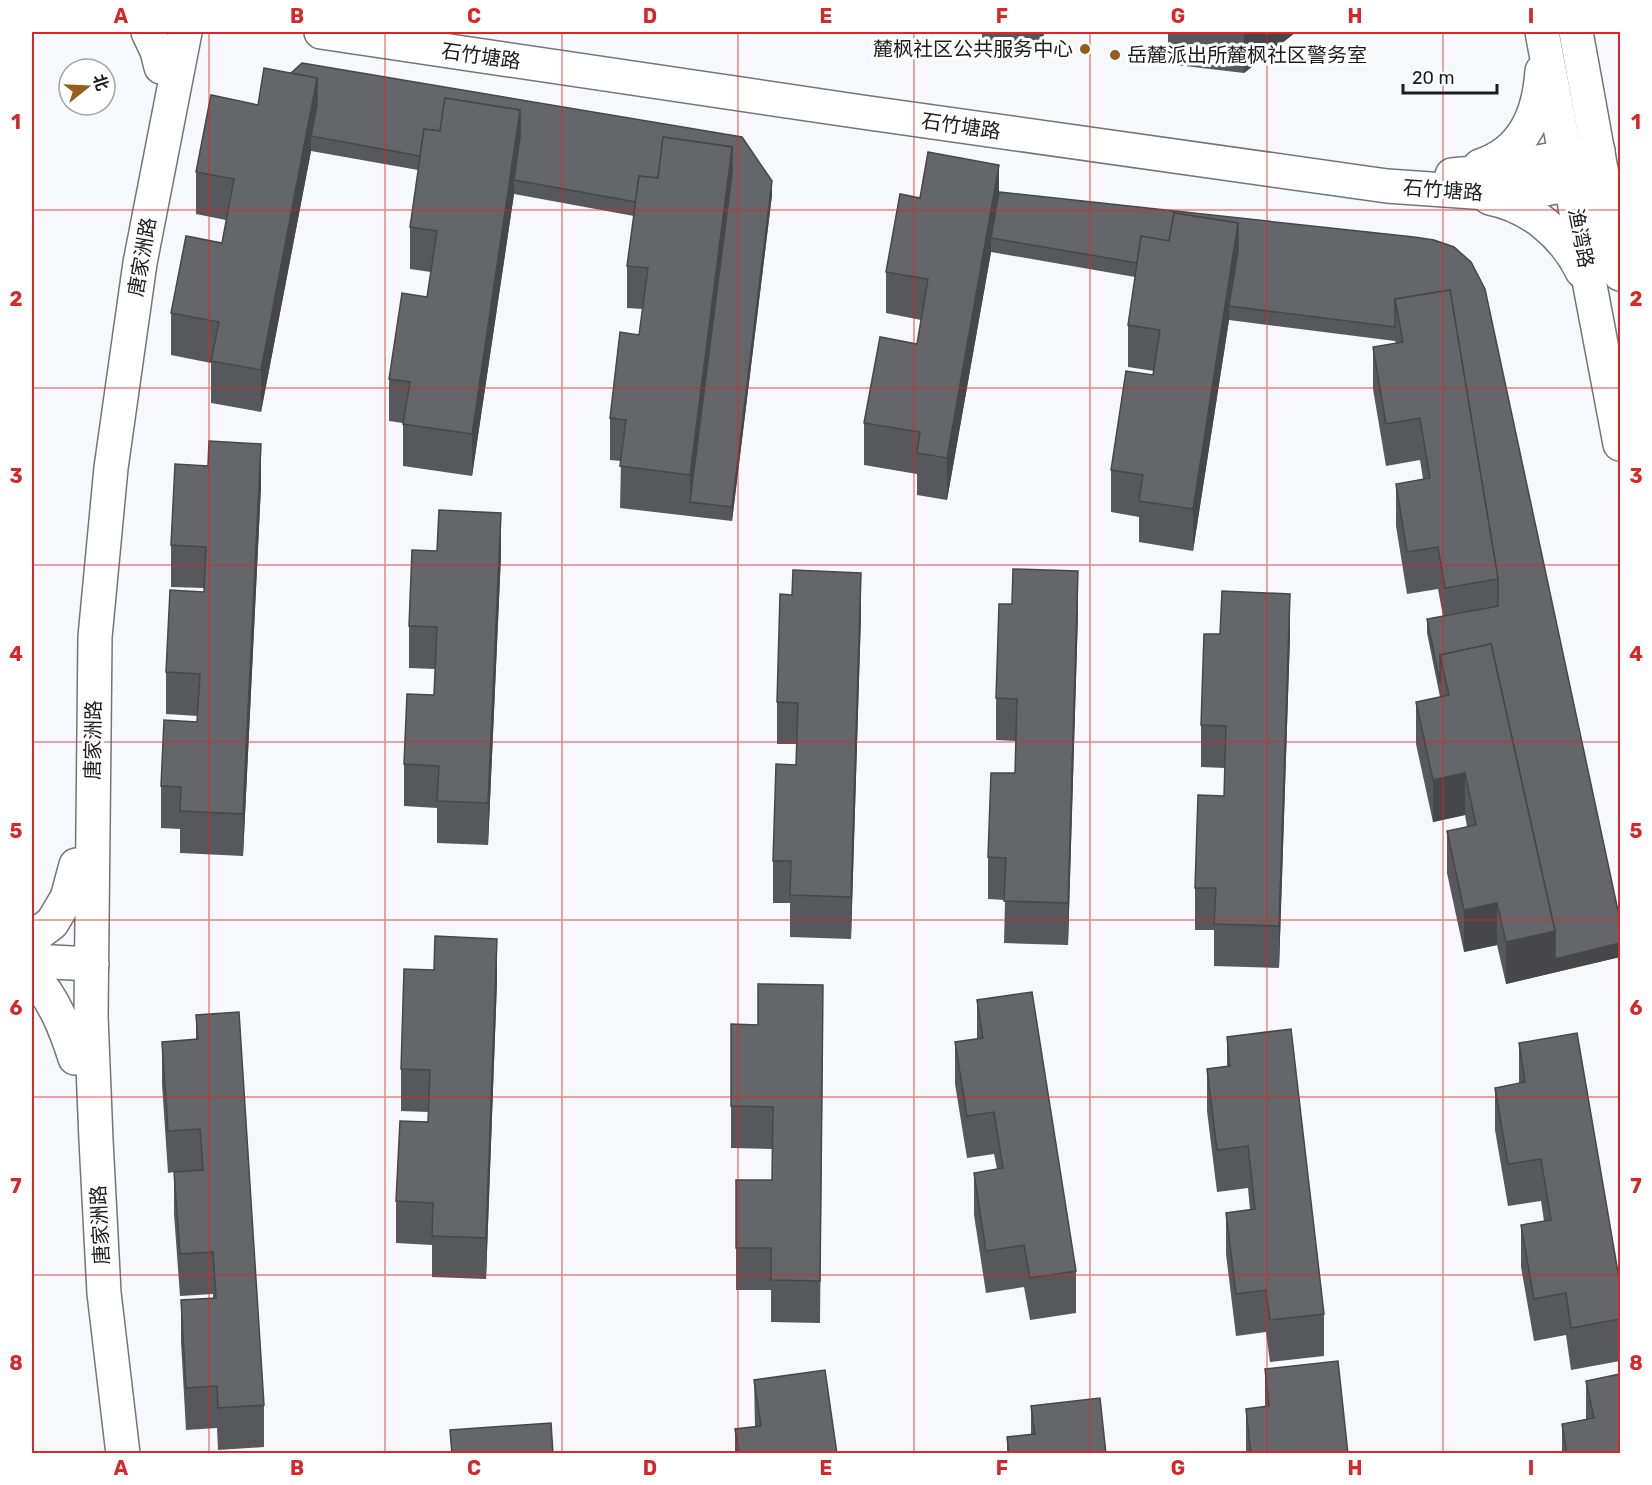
<svg xmlns="http://www.w3.org/2000/svg" width="1652" height="1485" font-family="Rubik,'Noto Sans SC',sans-serif">
<style>
.lines{fill:none;stroke-linecap:round;stroke-linejoin:round}
.secondary-casing{stroke:#747579;stroke-width:36}
.secondary{stroke:#fff;stroke-width:33}
.wall{fill:#57585b}
.shaded-wall{fill:#47474a}
.building{fill:#65666a;stroke:#47474a;stroke-width:1.5}
.grid{fill:none;stroke:#d62828;stroke-width:1.5;stroke-opacity:0.55}
.poi-dot{fill:#985c1d;stroke:#fff;stroke-width:2}
.labels{text-anchor:middle;dominant-baseline:central;stroke-width:6;stroke-linejoin:round;paint-order:stroke}
.poi-label{font-size:20px;fill:#1c1c1e;stroke:#fff;text-anchor:end}
.street-label{font-size:20px;fill:#1c1c1e;stroke:#fff}
.neatline{fill:none;stroke:#d62828;stroke-width:2}
.grid-label{font-size:20px;text-anchor:middle;font-weight:bold;fill:#d62828}
</style>
<rect width="100%" height="100%" fill="#f7f8fc"/>
<g class="lines">
<defs>
<g id="secondary">
<path d="M148 32 157 51 161 67"/>
<path d="M321 32 862 112 1387 186 1502 194 1529 192 1603 178"/>
<path d="M1542 32 1620 444"/>
<path d="M1576 32 1620 274"/>
<path d="M1480 166C1524 152 1539 114 1542 71"/>
<path d="M1452 175 1484 172 1598 151"/>
<path d="M1490 198C1530 206 1564 234 1582 271"/>
<path d="M32 938 52 923 67 898 76 865"/>
<path d="M32 961 92 964"/>
<path d="M32 975C54 999 65 1027 75 1058"/>
<path d="M123 1454 104 1293 96 1140 91 1016 95 637 111 468 140 263 185 32"/>
</g>
</defs>
<use href="#secondary" class="secondary-casing"/>
<use href="#secondary" class="secondary"/>
</g>
<g class="wall">
<path d="M982 32H1044L1041 50 982 42Z"/>
<path d="M1168 32H1296L1244 73 1168 64Z"/>
<path d="M258 105 772 195 732 521 620 508 621 461 610 460V418L639 335 643 309 627 308V266L634 216 514 194 472 476 403 466V423L389 421V379L427 297 431 272 410 269V227L418 170 311 151 261 412 211 403V363L171 355V313L222 243 226 220 196 214V172Z"/>
<path d="M999 192 1414 237 1620 920V957L1506 984 1497 945 1464 952 1447 873V831L1467 827 1465 815 1433 822 1416 744V702L1440 697 1427 633V619L1443 616 1438 589 1407 594 1396 526V484L1423 479 1420 460 1386 466 1373 389V347L1396 343 1395 341 1229 320 1193 551 1139 542V517L1111 512V470L1153 375 1154 371 1128 367V325L1135 277 991 252 947 500 917 495V474L864 465V423L917 344 921 320 886 313V272L920 198Z"/>
<path d="M261 486 243 856 180 853V829L161 828V786L197 722 198 716 166 714V672L204 592V588L171 587V545Z"/>
<path d="M501 555 488 845 437 843V808L404 806V764L434 695 435 669 409 668V626Z"/>
<path d="M1078 613 1068 945 1004 943 1005 900 988 899V857L1015 773 1016 741 996 740V698Z"/>
<path d="M861 615 851 939 790 937V903H773V861L796 765 797 744H777V702Z"/>
<path d="M1290 636 1279 968 1214 966V930H1195V888L1224 796 1225 768 1201 767V725Z"/>
<path d="M497 981 486 1279 432 1277V1245L396 1243V1201L428 1122 429 1112 401 1111V1069Z"/>
<path d="M977 1000 1076 1271V1313L1030 1320 1024 1287 986 1293 974 1215V1173L997 1169 994 1154 967 1158 955 1084V1042L977 1039Z"/>
<path d="M196 1015 264 1405V1447L218 1450 217 1428 186 1430 181 1342V1300L213 1298V1294L180 1296 174 1214V1172L168 1173 162 1084V1042L196 1039Z"/>
<path d="M731 1024 823 1027 820 1323 771 1322V1290H736V1180H772V1149L731 1148Z"/>
<path d="M1227 1037 1324 1314V1356L1270 1362 1266 1332 1236 1336 1226 1254V1213L1250 1210 1248 1188 1217 1192 1207 1111V1069L1227 1066Z"/>
<path d="M1519 1043 1620 1284V1361L1571 1370 1566 1335 1534 1341 1521 1267V1225L1544 1221 1541 1201 1508 1206 1495 1130V1088L1519 1083Z"/>
<path d="M1265 1369 1348 1454H1246V1409L1265 1407Z"/>
<path d="M754 1380 837 1454H735V1429L755 1427Z"/>
<path d="M1586 1381 1620 1454H1562V1424L1586 1419Z"/>
<path d="M1031 1406 1106 1454H1007V1437L1031 1434Z"/>
</g>
<g class="shaded-wall">
<path d="M1041 32H1044L1041 50Z"/>
<path d="M1244 32H1296L1244 73Z"/>
<path d="M317 78V120L311 136V151L261 412V370Z"/>
<path d="M520 110V152L514 180V194L472 476V434Z"/>
<path d="M732 147V189L690 502V517V475Z"/>
<path d="M999 165V207L991 238V252L947 500V458Z"/>
<path d="M772 181V195L732 521V507Z"/>
<path d="M1238 223V265L1229 306V320L1193 551V509Z"/>
<path d="M261 444V486L243 856V814Z"/>
<path d="M501 513V555L488 845V803Z"/>
<path d="M1078 571V613L1068 945V903Z"/>
<path d="M861 573V615L851 939V897Z"/>
<path d="M1290 594V636L1279 968V926Z"/>
<path d="M1465 773V815L1433 822V780Z"/>
<path d="M1497 903V945L1464 952V910Z"/>
<path d="M1555 931 1620 943V957L1506 984V942Z"/>
<path d="M497 939V981L486 1279V1238Z"/>
</g>
<g class="building">
<path d="M302 63 742 137 772 181 732 507 690 502 732 174V147L663 137 658 178 639 176 636 202 514 180 520 137V110L445 98 440 131 424 129 420 156 311 136 317 105V78L291 73Z"/>
<path d="M264 68 317 78 261 370 211 361 219 322 171 313 186 236 222 243 234 179 196 172 211 95 258 105Z"/>
<path d="M445 98 520 110 472 434 403 424 410 382 389 379 402 293 427 297 437 231 410 227 424 129 440 131Z"/>
<path d="M663 137 732 147 690 475 620 466 626 420 610 418 620 332 639 335 648 268 627 266 639 176 658 178Z"/>
<path d="M928 152 999 165 947 458 917 453 920 432 864 423 880 337 917 344 928 279 886 272 900 194 920 198Z"/>
<path d="M999 192 1414 237 1434 240 1454 247 1471 262 1485 289 1620 920V943L1555 959V931L1491 644 1440 655V683L1427 619 1498 606V579L1450 290 1395 299V327L1229 306 1238 251V223L1174 213 1169 241 1141 236 1137 263 991 238Z"/>
<path d="M1174 213 1238 223 1193 509 1139 501 1143 475 1111 470 1126 371 1153 375 1160 330 1128 325 1141 236 1169 241Z"/>
<path d="M1450 290 1498 579 1445 588 1438 547 1407 552 1396 484 1430 478 1420 418 1386 424 1373 347 1403 342 1395 299Z"/>
<path d="M209 441 261 444 243 814 180 811 181 787 161 786 164 720 197 722 200 674 166 672 170 590 204 592 206 547 171 545 175 464 208 466Z"/>
<path d="M439 510 501 513 488 803 437 801 439 766 404 764 407 694 434 695 437 627 409 626 412 550 437 551Z"/>
<path d="M1013 569 1078 571 1068 903 1004 901 1006 858 988 857 991 773H1015L1017 699 996 698 999 604H1012Z"/>
<path d="M793 570 861 573 851 897 790 895 791 861H773L776 764 796 765 798 703 777 702 780 594 792 595Z"/>
<path d="M1222 591 1290 594 1279 926 1214 924 1216 888H1195L1198 795 1224 796 1226 726 1201 725 1204 634H1220Z"/>
<path d="M1491 644 1555 931 1506 942 1497 903 1464 910 1447 831 1476 825 1465 773 1433 780 1416 702 1449 695 1440 655Z"/>
<path d="M435 936 497 939 486 1238 432 1236 433 1203 396 1201 400 1121 428 1122 430 1070 401 1069 404 969 434 970Z"/>
<path d="M758 984 823 985 820 1281 771 1280V1248H736V1180H772L773 1107 731 1106V1024L758 1025Z"/>
<path d="M1032 992 1076 1271 1030 1278 1024 1245 986 1251 974 1173 1003 1168 994 1112 967 1116 955 1042 983 1038 977 1000Z"/>
<path d="M239 1012 264 1405 218 1408 217 1386 186 1388 181 1300 216 1298 213 1252 180 1254 174 1172 203 1170 200 1129 168 1131 162 1042 198 1039 196 1015Z"/>
<path d="M1291 1029 1324 1314 1270 1320 1266 1290 1236 1294 1226 1213 1255 1209 1248 1146 1217 1150 1207 1069 1230 1066 1227 1037Z"/>
<path d="M1577 1033 1620 1284V1319L1571 1328 1566 1293 1534 1299 1521 1225 1551 1220 1541 1159 1508 1164 1495 1088 1525 1082 1519 1043Z"/>
<path d="M1338 1361 1348 1454H1251L1246 1409 1269 1406 1265 1369Z"/>
<path d="M825 1370 837 1454H739L735 1429 761 1426 754 1380Z"/>
<path d="M1620 1374V1454H1567L1562 1424 1594 1418 1586 1381Z"/>
<path d="M1100 1398 1106 1454H1009L1007 1437 1035 1434 1031 1406Z"/>
<path d="M551 1423 553 1454H452L450 1430Z"/>
</g>
<path class="grid" d="M209 32V1454M385 32V1454M562 32V1454M738 32V1454M914 32V1454M1090 32V1454M1267 32V1454M1443 32V1454M32 210H1620M32 388H1620M32 565H1620M32 742H1620M32 920H1620M32 1097H1620M32 1275H1620"/>
<g class="poi-dot">
<circle cx="1085" cy="49" r="6"/>
<circle cx="1115" cy="55" r="6"/>
</g>
<g class="labels">
<g class="poi-label">
<text x="1073" y="49">麓枫社区公共服务中心</text>
<text x="1127" y="55" text-anchor="start">岳麓派出所麓枫社区警务室</text>
</g>
<g class="street-label">
<text transform="translate(481 56) rotate(8)">石竹塘路</text>
<text transform="translate(961 126) rotate(8)">石竹塘路</text>
<text transform="translate(1443 190) rotate(4)">石竹塘路</text>
<text transform="translate(1581 238) rotate(79)">渔湾路</text>
<text transform="translate(142 257) rotate(-80)">唐家洲路</text>
<text transform="translate(93 740) rotate(-89)">唐家洲路</text>
<text transform="translate(100 1225) rotate(-93)">唐家洲路</text>
</g>
</g>
<rect width="1652" height="1485" fill="none" stroke="#ffffff" stroke-width="66"/>
<g transform="translate(87 87) rotate(72)"><circle r="28" fill="#ffffff" stroke="#a4a4a5" stroke-width="1.5"/>
<path d="M0-4.5L10 22L0 15L-10 22Z" fill="#985c1d"/>
<text y="-9" font-size="16" font-weight="bold" text-anchor="middle" fill="#1c1c1e">北</text>
</g>
<path d="M1403 84v9h94v-9" fill="none" stroke="#1c1c1e" stroke-width="3"/>
<text x="1412" y="84" font-size="18" fill="#1c1c1e" stroke="#ffffff" stroke-width="4.5" paint-order="stroke">20 m</text>
<rect x="33" y="33" width="1586" height="1419" class="neatline"/>
<g class="grid-label">
<text x="121" y="23">A</text>
<text x="297" y="23">B</text>
<text x="474" y="23">C</text>
<text x="650" y="23">D</text>
<text x="826" y="23">E</text>
<text x="1002" y="23">F</text>
<text x="1178" y="23">G</text>
<text x="1355" y="23">H</text>
<text x="1531" y="23">I</text>
<text x="16" y="129">1</text>
<text x="1636" y="129">1</text>
<text x="16" y="306">2</text>
<text x="1636" y="306">2</text>
<text x="16" y="483">3</text>
<text x="1636" y="483">3</text>
<text x="16" y="661">4</text>
<text x="1636" y="661">4</text>
<text x="16" y="838">5</text>
<text x="1636" y="838">5</text>
<text x="16" y="1015">6</text>
<text x="1636" y="1015">6</text>
<text x="16" y="1193">7</text>
<text x="1636" y="1193">7</text>
<text x="16" y="1370">8</text>
<text x="1636" y="1370">8</text>
<text x="121" y="1475">A</text>
<text x="297" y="1475">B</text>
<text x="474" y="1475">C</text>
<text x="650" y="1475">D</text>
<text x="826" y="1475">E</text>
<text x="1002" y="1475">F</text>
<text x="1178" y="1475">G</text>
<text x="1355" y="1475">H</text>
<text x="1531" y="1475">I</text>
</g>
</svg>
